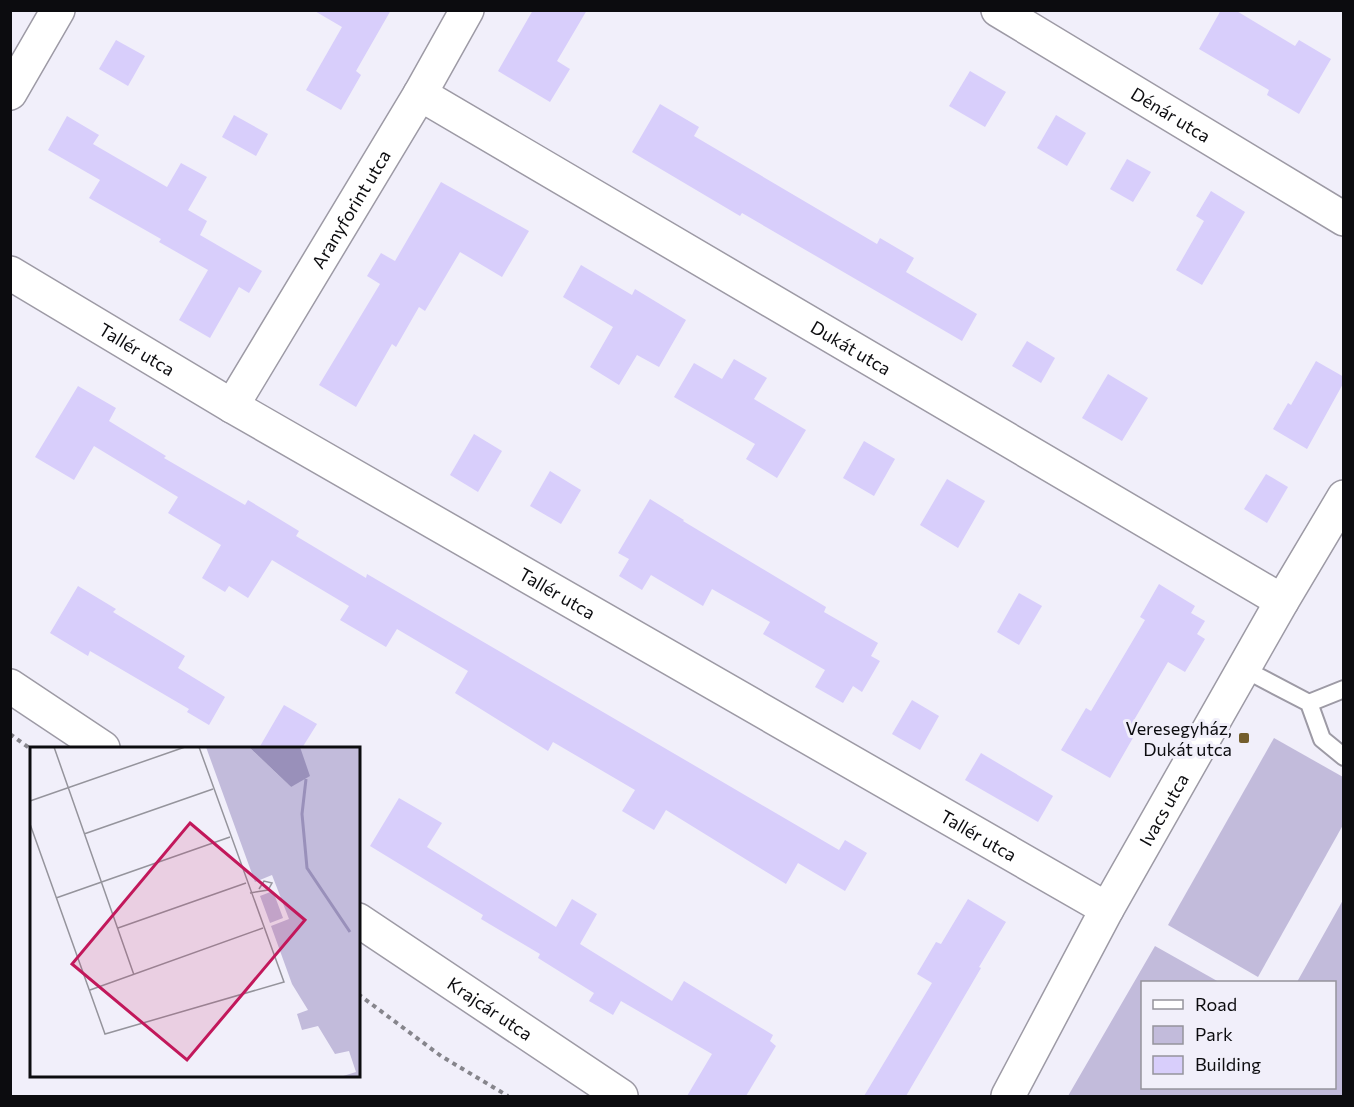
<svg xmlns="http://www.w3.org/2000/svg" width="1354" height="1107" font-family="Commissioner,sans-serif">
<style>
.green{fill:#c2bbdb}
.building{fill:#d8cefb}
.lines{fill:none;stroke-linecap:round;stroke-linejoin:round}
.lane-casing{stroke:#9d9aa5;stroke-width:20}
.street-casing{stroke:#9d9aa5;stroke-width:36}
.path{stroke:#86858c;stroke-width:4;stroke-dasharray:4.5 4.5;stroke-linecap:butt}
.lane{stroke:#fff;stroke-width:16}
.street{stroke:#fff;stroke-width:33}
.poi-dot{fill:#745e2d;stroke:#f1effa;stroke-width:2}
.labels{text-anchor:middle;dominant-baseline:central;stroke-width:6;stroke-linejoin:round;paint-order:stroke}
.street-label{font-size:18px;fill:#0c0c0f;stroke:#f1effa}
.poi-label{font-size:18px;fill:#0c0c0f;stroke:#f1effa;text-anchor:end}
.inset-river{fill:none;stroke:#9990ba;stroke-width:3}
.inset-road{fill:none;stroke:#95949c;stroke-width:1.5}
.view{fill:#c2185b;fill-opacity:0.15;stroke:#c2185b;stroke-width:3}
.inset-edge{fill:none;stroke:#0c0c0f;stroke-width:3}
</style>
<rect width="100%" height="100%" fill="#f1effa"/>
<g class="green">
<path d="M1274 738 1343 777V825L1258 977 1168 925Z"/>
<path d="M1343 900V1096H1068L1155 946 1219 982H1142V1088H1334V982H1297Z"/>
</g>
<g class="building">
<path d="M313 10H391L356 71 361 75 341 110 306 90 342 27Z"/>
<path d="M533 10H587L557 61 570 69 550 102 498 71Z"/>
<path d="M1221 10H1235L1295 46 1299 40 1331 59 1299 114 1267 95 1269 90 1199 49Z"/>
<path d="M116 40 145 56 128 86 99 69Z"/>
<path d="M970 71 1006 92 985 127 949 106Z"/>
<path d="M660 104 699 127 694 136 877 244 880 238 914 258 906 272 977 314 962 341 742 213 740 216 632 152Z"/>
<path d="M234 115 268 134 256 156 222 137Z"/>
<path d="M1056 115 1086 133 1067 166 1037 148Z"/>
<path d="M67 116 99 135 93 144 167 187 181 163 207 177 188 210 207 221 200 235 262 271 249 293 239 287 210 338 179 320 208 270 159 242 161 239 89 198 100 180 48 150Z"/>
<path d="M1127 159 1151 172 1133 202 1110 189Z"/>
<path d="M441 182 529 231 502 277 460 252 425 311 419 307 396 347 392 344 356 407 319 385 380 284 367 276 381 253 395 261Z"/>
<path d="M1211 191 1245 212 1202 285 1176 270 1204 221 1196 216Z"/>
<path d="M581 265 632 295 635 289 686 320 659 367 637 355 619 385 590 367 613 327 563 297Z"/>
<path d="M1027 341 1055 358 1041 383 1012 366Z"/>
<path d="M734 359 767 378 754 399 806 430 777 478 746 459 755 444 674 397 694 363 722 379Z"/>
<path d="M1316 361 1344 377V382L1307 449 1273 429 1288 403 1291 405Z"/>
<path d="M1108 374 1148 398 1122 441 1082 418Z"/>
<path d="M78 386 116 408 109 421 166 456 164 458 245 505 248 500 299 531 296 536 366 578 367 574 839 850 845 840 867 853 845 891 798 863 786 884 666 810 654 830 622 811 635 790 553 742 548 751 455 693 468 671 397 629 386 647 340 620 349 606 272 560 248 598 229 586 225 592 202 578 221 545 168 513 178 497 94 446 74 480 35 457Z"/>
<path d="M474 434 502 451 478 492 450 475Z"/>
<path d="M864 441 895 459 874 496 843 478Z"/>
<path d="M550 471 581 490 561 524 530 506Z"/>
<path d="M1266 474 1288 487 1267 523 1244 509Z"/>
<path d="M947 479 985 501 958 548 920 525Z"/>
<path d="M650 499 684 520 683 521 826 607 824 612 878 643 871 656 880 661 862 692 853 686 843 703 815 687 825 670 763 634 770 622 712 589 703 606 651 575 642 590 619 576 629 559 618 553Z"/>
<path d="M1159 584 1195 606 1191 613 1205 621 1197 634 1205 639 1185 672 1168 662 1127 732 1134 736 1110 778 1061 750 1086 708 1091 711 1145 620 1140 617Z"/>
<path d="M78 586 116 609 113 612 185 656 178 668 225 697 209 725 187 712 189 709 90 651 88 656 50 633Z"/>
<path d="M1019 593 1042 606 1019 645 997 632Z"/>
<path d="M912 700 939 716 920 750 892 734Z"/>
<path d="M284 705 317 724 302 748H259Z"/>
<path d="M981 753 1053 796 1038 822 965 780Z"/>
<path d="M399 798 442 823 427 847 556 927 572 899 597 914 580 944 672 1001 684 981 773 1035 770 1041 776 1046 746 1096H687L712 1054 621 1001 613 1015 589 1001 594 993 538 958 540 954 481 919 483 915 370 846Z"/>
<path d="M968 899 1006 922 979 967 981 968 906 1096H864L932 983 917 974 936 942 941 944Z"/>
</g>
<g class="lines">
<defs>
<g id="lane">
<path d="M1244 669 1309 703 1322 739 1344 757"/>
<path d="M1309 703 1344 689"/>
</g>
<g id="street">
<path id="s1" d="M998 10 1344 219"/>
<path d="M10 93 58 10"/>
<path id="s2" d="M420 94 1282 601"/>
<path id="s3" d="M10 273 232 406 1107 909"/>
<path id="s4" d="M232 406 420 94 467 10"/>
<path d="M10 686 103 748"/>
<path id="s5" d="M358 920 621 1096"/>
<path id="s6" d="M1008 1096 1107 909 1282 601 1344 497"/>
</g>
</defs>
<use href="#lane" class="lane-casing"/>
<use href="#street" class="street-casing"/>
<g class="path">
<path d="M10 734 32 750"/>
<path d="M358 994 441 1056 508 1096"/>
</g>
<use href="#lane" class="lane"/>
<use href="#street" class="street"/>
</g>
<rect class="poi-dot" x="1238" y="732" width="12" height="12" rx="3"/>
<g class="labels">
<g class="street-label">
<text stroke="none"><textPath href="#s1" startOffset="202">Dénár utca</textPath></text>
<text stroke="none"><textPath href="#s4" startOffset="230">Aranyforint utca</textPath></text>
<text stroke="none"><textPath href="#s2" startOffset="500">Dukát utca</textPath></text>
<text stroke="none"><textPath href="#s3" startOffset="148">Tallér utca</textPath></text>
<text stroke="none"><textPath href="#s3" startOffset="634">Tallér utca</textPath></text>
<text stroke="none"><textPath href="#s6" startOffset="326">Ivacs utca</textPath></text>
<text stroke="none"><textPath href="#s3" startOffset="1120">Tallér utca</textPath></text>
<text stroke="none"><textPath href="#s5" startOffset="159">Krajcár utca</textPath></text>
</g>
<g class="poi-label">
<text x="1232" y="728">Veresegyház,<tspan x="1232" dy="21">Dukát utca</tspan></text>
</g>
</g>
<g transform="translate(30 747)">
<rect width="330" height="330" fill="#f1effa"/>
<path d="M176 0H219L261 40 270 0H330V330H310L326 325 319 304 305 307 288 279 272 283 267 267 278 263 262 237 241 179 259 172 242 128 225 135ZM243 144 253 171 240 176 230 149Z" fill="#c2bbdb"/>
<path d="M219 0H270L280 29 261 40Z" fill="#9990ba"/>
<path class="inset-river" d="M276 32 272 67 277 121 320 185"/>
<path class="inset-road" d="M24 0 104 228M0 54 155 0M0 77 75 287 254 235 169 0M54 87 183 42M220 146 238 143 242 136 234 134 229 142M26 151 200 90M88 181 216 136M60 243 233 181"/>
<path class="view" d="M160 76 275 173 157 313 42 217Z"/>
<rect width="330" height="330" class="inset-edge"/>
</g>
<rect width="1354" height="1107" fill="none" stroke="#0c0c0f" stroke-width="24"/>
<rect x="1141" y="981" width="195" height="108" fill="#f1effa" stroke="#95949c" stroke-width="1.5"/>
<rect x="1153" y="1000" width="30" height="9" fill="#ffffff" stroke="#95949c" stroke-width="1.5"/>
<text x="1195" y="1011" font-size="18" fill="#0c0c0f">Road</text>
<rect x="1153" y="1026" width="30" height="18" fill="#c2bbdb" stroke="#95949c" stroke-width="1.5"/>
<text x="1195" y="1041" font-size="18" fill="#0c0c0f">Park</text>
<rect x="1153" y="1056" width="30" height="18" fill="#d8cefb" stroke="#95949c" stroke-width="1.5"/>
<text x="1195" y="1071" font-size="18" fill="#0c0c0f">Building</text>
</svg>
